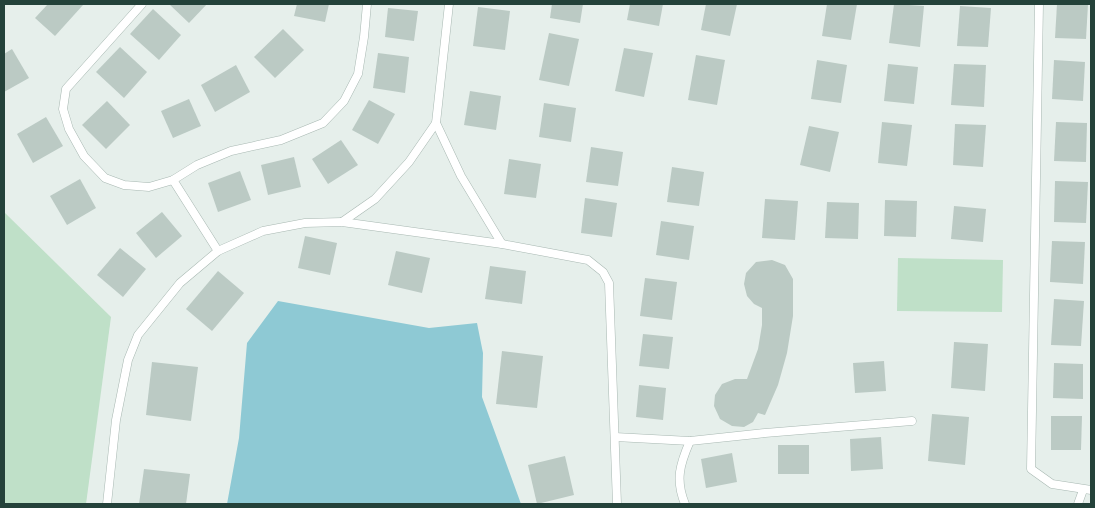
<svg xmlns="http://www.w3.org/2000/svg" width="1095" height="508" font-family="'Exo 2',sans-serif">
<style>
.green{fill:#bfe0c8}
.water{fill:#8ec9d4}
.building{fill:#bbcac4}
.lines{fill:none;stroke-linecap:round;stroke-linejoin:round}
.service-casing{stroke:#a8b8b2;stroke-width:9}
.service{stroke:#fff;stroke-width:8}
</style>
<rect width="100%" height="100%" fill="#e6efeb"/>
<g class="green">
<path d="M4 212 111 317 86 504H4Z"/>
<path d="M898 258 1003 260 1002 312 897 311Z"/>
</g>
<path class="water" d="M278 301 429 328 477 323 483 353 482 397 521 504H227L239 438 247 343Z"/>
<g class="building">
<path d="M48 4H82L83 5 55 36 35 18Z"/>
<path d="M169 4H207L189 23Z"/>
<path d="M297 4H329L325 22 294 16Z"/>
<path d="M552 4H583L580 23 550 18Z"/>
<path d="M630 4H663L659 26 627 20Z"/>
<path d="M706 4H737L730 36 701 30Z"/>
<path d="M827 4H857L851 40 822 36Z"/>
<path d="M894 4 924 6 920 47 889 43Z"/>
<path d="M1057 4H1088L1086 39 1055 38Z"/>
<path d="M960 6 991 8 988 47 957 46Z"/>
<path d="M478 7 510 11 505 50 473 46Z"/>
<path d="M388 8 418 11 414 41 385 37Z"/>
<path d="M153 9 181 35 159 60 130 34Z"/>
<path d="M283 29 304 50 275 78 254 57Z"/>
<path d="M549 33 579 39 569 86 539 80Z"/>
<path d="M120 47 147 72 124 98 96 72Z"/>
<path d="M624 48 653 53 644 97 615 91Z"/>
<path d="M12 49 29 78 4 92V54Z"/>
<path d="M378 53 409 57 405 93 373 88Z"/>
<path d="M696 55 725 60 717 105 688 100Z"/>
<path d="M817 60 847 65 841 103 811 99Z"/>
<path d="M1054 60 1085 62 1083 101 1052 99Z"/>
<path d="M888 64 918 67 914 104 884 101Z"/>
<path d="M954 64 986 65 984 107 951 105Z"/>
<path d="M236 65 250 92 215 112 201 85Z"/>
<path d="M470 91 501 96 496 130 464 125Z"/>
<path d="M189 99 201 126 173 138 161 111Z"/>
<path d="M369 100 395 114 378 144 352 130Z"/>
<path d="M107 101 130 125 106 149 82 125Z"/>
<path d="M544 103 576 108 571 142 539 137Z"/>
<path d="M46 117 63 146 33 163 17 134Z"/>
<path d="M882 122 912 125 907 166 878 163Z"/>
<path d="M1056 122 1087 123 1086 162 1054 161Z"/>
<path d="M955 124 986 125 983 167 953 165Z"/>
<path d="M809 126 839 132 830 172 800 165Z"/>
<path d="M341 140 358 165 328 184 312 159Z"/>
<path d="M591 147 623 152 618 186 586 182Z"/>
<path d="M294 157 301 187 268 195 261 165Z"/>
<path d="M509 159 541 164 536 198 504 194Z"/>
<path d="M672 167 704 172 699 206 667 202Z"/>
<path d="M240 171 251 200 218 212 208 183Z"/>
<path d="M80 179 96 208 67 225 50 196Z"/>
<path d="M1055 181 1088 182 1086 223 1054 222Z"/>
<path d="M585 198 617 203 612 237 581 233Z"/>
<path d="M765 199 798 201 795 240 762 238Z"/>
<path d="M885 200 917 201 916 237 884 236Z"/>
<path d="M827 202 859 203 858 239 825 238Z"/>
<path d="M954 206 986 209 983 242 951 239Z"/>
<path d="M162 212 182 236 156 258 136 233Z"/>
<path d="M661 221 694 226 689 260 656 255Z"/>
<path d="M305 236 337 243 330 275 298 268Z"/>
<path d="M1052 241 1085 242 1083 284 1050 282Z"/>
<path d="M120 248 146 269 123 297 97 275Z"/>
<path d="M396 251 430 258 422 293 388 285Z"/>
<path d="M772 260 785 265 793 279V316L787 353 778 385 765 415 758 413 753 422 744 427 732 426 720 419 714 406 715 395 722 384 735 379H747L758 349 762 325V308L754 304 747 296 744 284 746 273 756 262Z"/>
<path d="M490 266 526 271 522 304 485 299Z"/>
<path d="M218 271 244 293 212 331 186 309Z"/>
<path d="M645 278 677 282 672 320 640 316Z"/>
<path d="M1054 299 1084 301 1081 346 1051 345Z"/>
<path d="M643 334 673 337 669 369 639 366Z"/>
<path d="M954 342 988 344 985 391 951 388Z"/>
<path d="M502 351 543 356 537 408 496 404Z"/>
<path d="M884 361 886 391 855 393 853 363Z"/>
<path d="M152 362 198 367 191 421 146 415Z"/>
<path d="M1054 363 1083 364V399L1053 398Z"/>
<path d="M639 385 666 388 663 420 636 417Z"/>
<path d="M932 414 969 417 965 465 928 461Z"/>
<path d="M1051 416H1082L1081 450H1051Z"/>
<path d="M881 437 883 469 851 471 850 439Z"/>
<rect x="778" y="445" width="31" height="29"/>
<path d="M732 453 737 482 706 488 701 459Z"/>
<path d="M565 456 574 495 537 504 528 465Z"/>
<path d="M144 469 190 474 186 504H139Z"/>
</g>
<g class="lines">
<defs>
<g id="service">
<path d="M142 4 66 89 63 109 69 129 84 156 105 178 124 185 149 187 173 180 197 165 231 151 281 140 323 123 344 101 358 74 364 37 367 4"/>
<path d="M1039 4 1031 469 1052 484 1091 490"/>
<path d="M436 123 461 176 502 244"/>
<path d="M173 180 218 251"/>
<path d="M342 222 375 199 409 162 436 123 449 4"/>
<path d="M615 437 690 441 765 433 912 421"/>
<path d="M107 504 116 420 128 360 138 335 180 283 218 251 263 231 305 223 342 222 502 244 588 260 603 272 609 283 617 504"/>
<path d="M685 504C675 480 680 464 690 441"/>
<path d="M1078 504 1083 490"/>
</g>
</defs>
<use href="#service" class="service-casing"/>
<use href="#service" class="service"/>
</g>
<rect width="1095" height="508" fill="none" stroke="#24423a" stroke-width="10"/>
</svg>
